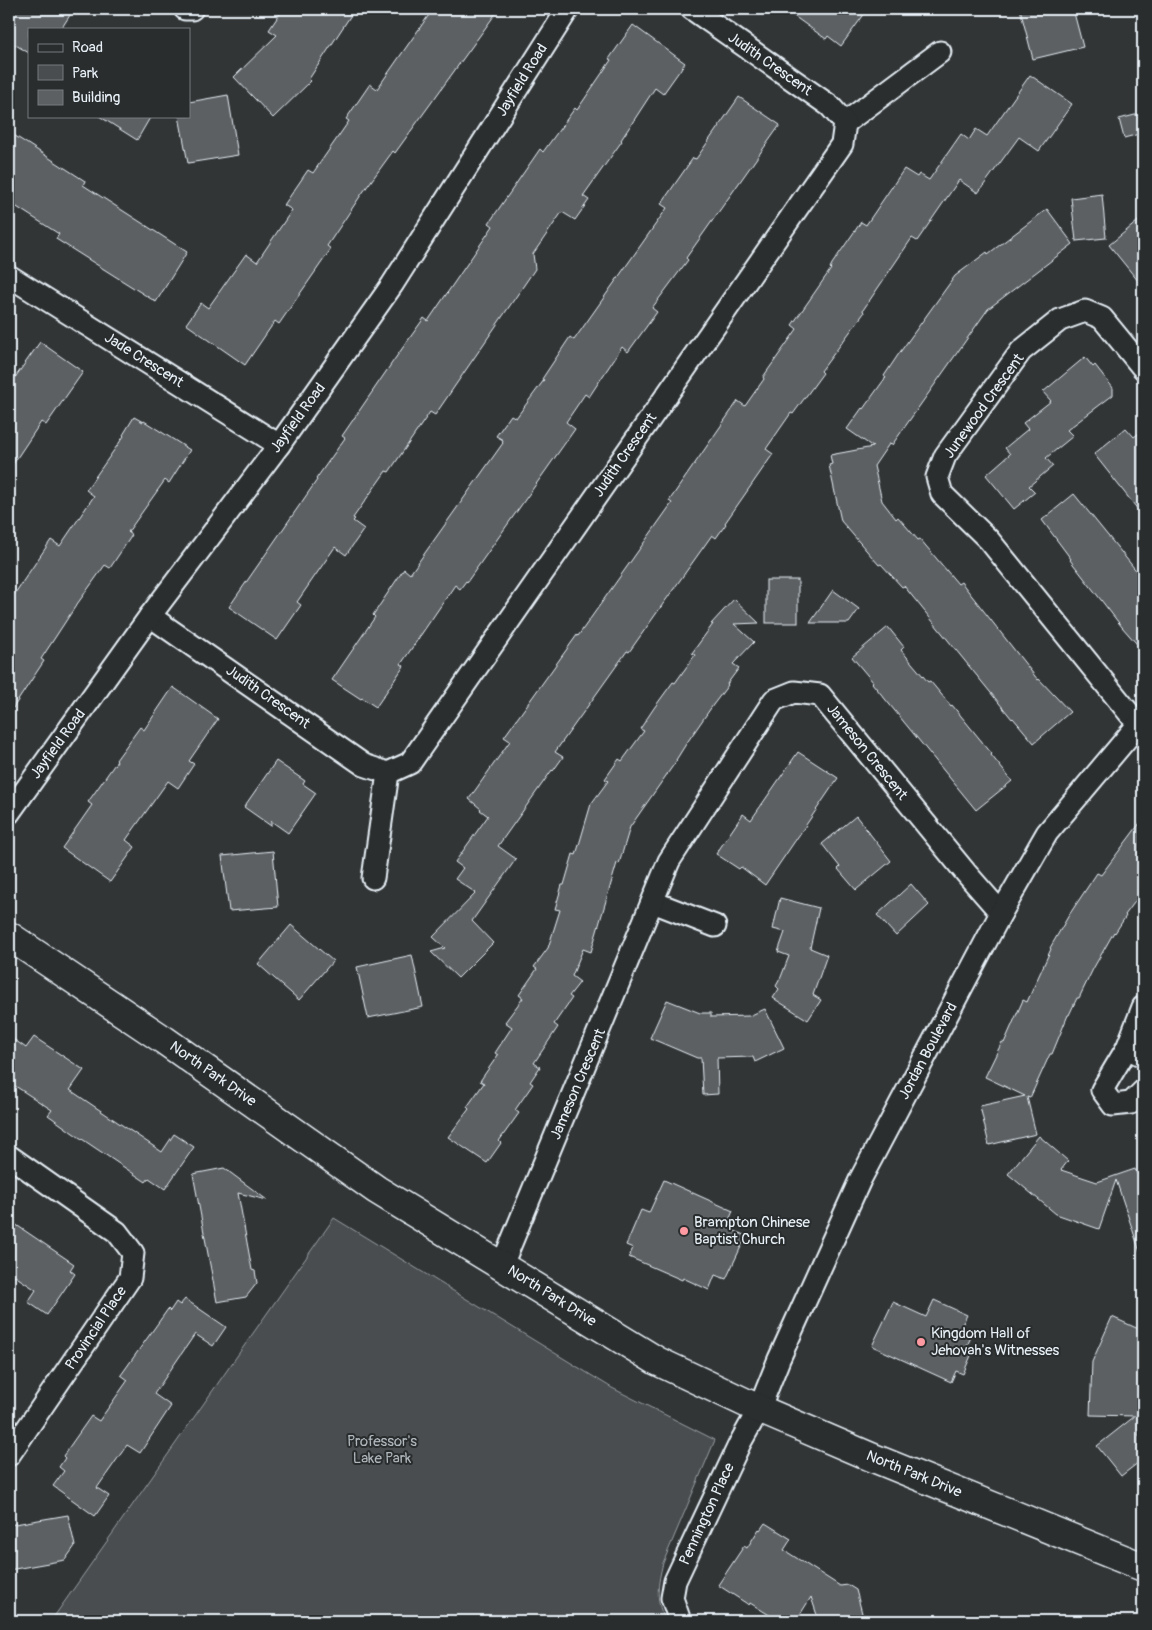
<svg xmlns="http://www.w3.org/2000/svg" width="1152" height="1630" font-family="Pangolin,sans-serif">
<style>
.green{fill:#494d4f;stroke:#989fa4}
.building{fill:#5c6063;stroke:#e8f1f8}
.lines{fill:none;stroke-linecap:round;stroke-linejoin:round}
.minor-casing{stroke:#e8f1f8;stroke-width:25}
.major-casing{stroke:#e8f1f8;stroke-width:31}
.minor{stroke:#2a2d2e;stroke-width:21}
.major{stroke:#2a2d2e;stroke-width:28}
.poi-dot{fill:#ff9aa2;stroke:#2a2d2e;stroke-width:2}
.labels{text-anchor:middle;dominant-baseline:central;stroke-width:4;stroke-linejoin:round;paint-order:stroke}
.street-label{font-size:15px;fill:#e8f1f8;stroke:#2a2d2e}
.poi-label{font-size:15px;fill:#e8f1f8;stroke:#2a2d2e;text-anchor:start}
.park-label{font-size:15px;fill:#b0b8bd;stroke:#2a2d2e}
</style>
<rect width="100%" height="100%" fill="#323536"/>
<filter id="ink" filterUnits="userSpaceOnUse"><feTurbulence type="fractalNoise" baseFrequency=".02" numOctaves="2"/><feDisplacementMap in="SourceGraphic" scale="10" xChannelSelector="R" yChannelSelector="G"/><feConvolveMatrix kernelMatrix="1 2 1 2 8 2 1 2 1" color-interpolation-filters="sRGB"/></filter>
<g filter="url(#ink)">
<path class="green" d="M334 1218 612 1388 715 1440 663 1563C658 1582 654 1604 667 1621H51Z"/>
<g class="building">
<path d="M9 9H74L61 29H29V53L9 41Z"/>
<path d="M283 9H341L351 15 309 79 311 81 273 118 234 77 277 35 269 30Z"/>
<path d="M433 9H499L395 153 393 151 361 195 327 246 331 249 279 324 275 321 245 365 186 324 201 303 208 308 246 254 257 262 292 210 284 205 308 170 313 173 349 121 346 119 370 84 377 89Z"/>
<path d="M784 9H868L841 46 828 36 826 39Z"/>
<path d="M1020 9H1073L1083 47 1033 59Z"/>
<path d="M633 25 685 63 663 94 655 88 621 140 622 141 583 196 589 200 575 220 562 212 533 254 535 269 435 415 430 412 389 472 386 471 353 518 355 519 353 521 364 529 346 555 335 547 297 602 301 605 277 640 229 607 317 480 316 479 345 438 342 436 394 360 424 318 428 321 493 226 489 223 540 149 543 152 575 108 577 110 611 60 609 59Z"/>
<path d="M1030 75 1072 104 1039 151 1019 137 978 193 959 180 917 241 912 238 863 310 864 313 821 371 823 373 793 414 791 413 766 449 773 454 725 523 726 524 716 538 712 535 629 652 627 651 555 752 563 757 553 771 552 770 498 846 516 859 472 921 493 943 458 978 431 952 445 948 433 937 476 893 455 879 463 868 455 862 488 816 480 810 481 809 469 799 510 741 504 737 577 635 578 636 672 503 669 501 738 401 745 406 764 379 763 377 797 329 792 325 831 269 830 268 832 264 861 222 866 225 904 169 917 177 919 174 929 180 961 134 969 140 976 129 987 136Z"/>
<path d="M228 95 238 155 188 163 179 116H189V102Z"/>
<path d="M739 97 780 125 686 258 688 260 652 308 657 312 628 352 622 347 589 397 585 394 566 422 575 429 467 582 466 581 460 589 455 585 401 664 404 666 376 707 362 698 361 699 332 680 375 617 373 615 404 569 410 574 503 443 502 442 503 440 496 436 511 415 516 418 544 380 542 379 570 337 574 340 667 208 661 204 693 158 696 159Z"/>
<path d="M1143 113V133L1124 138 1119 119Z"/>
<path d="M99 116H151L137 140Z"/>
<path d="M9 132 85 181 83 185 187 252 156 302 56 239 59 234 9 202Z"/>
<path d="M1102 194 1106 238 1076 241 1071 198Z"/>
<path d="M1047 209 1073 244 988 309 892 445 889 444 874 466 882 501 896 519 898 517 918 540 920 539 958 584 961 582 1038 680 1039 679 1070 712 1034 743 1013 718 1012 719 904 586 902 587 881 564 879 565 841 521 829 465 832 464 830 455 873 447 847 429 862 408 863 409 886 377 884 376 898 355 955 276 987 252 988 254Z"/>
<path d="M1143 217V287L1109 245Z"/>
<path d="M40 342 83 372 46 425 41 422 9 470V386Z"/>
<path d="M1085 357 1093 367 1095 365 1113 388V395L1067 430 1073 436 1046 458 1053 466 1029 486 1035 492 1014 509 986 475 1010 454 1005 448 1028 429 1023 423 1051 401 1043 392Z"/>
<path d="M134 417 143 422 144 421 190 450 169 483 165 480 128 532 132 535 110 568 105 565 75 607 41 659 44 661 9 714V602L51 540 60 546 94 496 86 490 124 436 123 435Z"/>
<path d="M1126 428 1134 437 1143 430V516L1094 454Z"/>
<path d="M1074 494 1143 579V651L1122 627 1070 560 1071 559 1042 520Z"/>
<rect x="766" y="580" width="32" height="43"/>
<path d="M833 590 859 609 849 623H810Z"/>
<path d="M734 599 759 623 734 624 754 642 733 664 739 668 727 684 728 685 713 705 686 744 676 760H677L630 827 619 864 617 863 591 952 583 949 572 976 580 982 569 996 572 998 554 1024 558 1027 534 1063 540 1067 530 1082 533 1084 515 1110 519 1113 499 1141 501 1143 487 1163 448 1137 469 1109 467 1107 484 1083 480 1081 498 1055 495 1053 512 1027 505 1022 523 998 519 995 537 969 534 967 548 948 560 910 555 909 562 885H564L573 854 576 855 591 804 608 781 605 779 619 759 622 761 644 731 640 729 654 708 673 682 675 683 695 655 692 653 713 624H711Z"/>
<path d="M888 627 904 647 901 650 928 682 930 681 951 706 952 705 992 754 991 755 1012 781 976 810 872 683 873 682 852 657Z"/>
<path d="M173 687 218 719 189 761 194 764 178 788 168 781 126 840 135 847 110 882 62 848 92 805 88 802 117 761 116 760 140 727 144 730Z"/>
<path d="M798 752 838 778 765 885 741 867 739 869 716 854 743 814 751 820Z"/>
<path d="M276 761 305 781 303 784 316 793 288 833 271 821V826L244 807Z"/>
<path d="M856 816 891 861 856 890 838 869 840 867 822 844Z"/>
<path d="M1143 819V891L1125 915 1126 916 1115 933 1114 932 1093 969 1079 998H1077L1069 1015H1068L1052 1054H1050L1030 1098 1027 1097 1036 1134 989 1145 980 1106 1025 1096 985 1077 1002 1042 1004 1043 1023 1000 1027 1002 1051 949 1050 948 1069 915 1097 873 1101 875Z"/>
<path d="M273 851 278 907 229 911 222 856Z"/>
<path d="M911 884 929 905 896 936 877 915Z"/>
<path d="M780 898 819 908 810 948 827 955 813 995 821 1000 808 1020 773 998 779 989 776 986 781 977 789 956 778 952 785 932 773 929Z"/>
<path d="M291 925 333 961 299 1000 258 964Z"/>
<path d="M412 955 423 1007 368 1018 357 967Z"/>
<path d="M667 1000 700 1013H711V1017L749 1016 765 1009 784 1048 755 1062 753 1057 717 1058 718 1094 703 1095 701 1058H697L650 1038Z"/>
<path d="M9 1036 26 1048 34 1037 84 1070 70 1090 162 1152 174 1134 194 1147 165 1189 149 1178 146 1182 73 1133 48 1115 52 1110 9 1082Z"/>
<path d="M1039 1136 1068 1161 1061 1170 1097 1182 1135 1169 1139 1179 1143 1178V1251L1140 1252 1116 1180 1099 1229 1056 1214 1008 1174Z"/>
<path d="M224 1168 267 1200 238 1193 252 1270 255 1271 257 1283 246 1297 217 1302 193 1174Z"/>
<path d="M664 1180 733 1211 726 1227 746 1236 726 1279 715 1275 709 1290 683 1278 682 1280 629 1257 633 1248 626 1245 641 1210 649 1213Z"/>
<path d="M9 1220 74 1264 70 1270 75 1274 47 1315 28 1302 36 1290 9 1272Z"/>
<path d="M185 1299 226 1327 213 1346 195 1334 154 1394 171 1406 140 1453 127 1445 97 1488 109 1496 95 1516 53 1486 64 1471 59 1467 65 1458 63 1456 91 1416 99 1421 128 1380 121 1375 168 1309 170 1311 176 1302 180 1305Z"/>
<path d="M934 1300 967 1315 959 1331 971 1337 966 1348 973 1351 963 1374 956 1371 951 1382 872 1346 893 1302 926 1317Z"/>
<path d="M1112 1317 1143 1331V1354L1140 1353 1139 1437 1143 1434V1459L1121 1476 1097 1446 1135 1416 1090 1415 1092 1362Z"/>
<path d="M68 1515 75 1546 65 1560 9 1570V1525Z"/>
<path d="M765 1523 791 1539 784 1550 840 1586 848 1585 856 1590 864 1621H819L811 1597 796 1621H779L750 1603 749 1605 718 1585 744 1546 747 1548 759 1529 760 1530Z"/>
</g>
<g class="lines">
<defs>
<g id="minor">
<path d="M185 9H192"/>
<path d="M845 123 940 52"/>
<path d="M9 276 279 445"/>
<path d="M150 616 364 765 388 773 410 763 842 144 845 123 830 106 692 9"/>
<path d="M1138 724 989 540 942 494 937 477 945 456 1021 351 1060 320 1085 311 1102 318 1143 368"/>
<path d="M9 813 150 616 279 445 392 285 568 9"/>
<path d="M373 878 388 773"/>
<path d="M653 902 715 926"/>
<path d="M1143 1007 1127 1048 1143 1056"/>
<path d="M1127 1048 1102 1090 1113 1105 1131 1103 1143 1091"/>
<path d="M9 1156 117 1232 133 1253 130 1278 9 1455"/>
<path d="M502 1265 669 861 774 700 794 692 820 695 966 873 1001 913"/>
<path d="M680 1621 672 1598 675 1581 740 1443 759 1409 779 1359 860 1180 1001 913 1047 833 1143 719"/>
</g>
<path id="major" d="M9 936 164 1040 377 1190 657 1361 759 1409 871 1457 1143 1567"/>
</defs>
<use href="#minor" class="minor-casing"/>
<use href="#major" class="major-casing"/>
<use href="#minor" class="minor"/>
<use href="#major" class="major"/>
</g>
</g>
<g class="poi-dot">
<circle cx="684" cy="1231" r="5"/>
<circle cx="921" cy="1342" r="5"/>
</g>
<g class="labels">
<g class="street-label">
<text transform="translate(770 64) rotate(35)">Judith Crescent</text>
<text transform="translate(522 80) rotate(-58)">Jayfield Road</text>
<text transform="translate(144 360) rotate(32)">Jade Crescent</text>
<text transform="translate(984 406) rotate(-54)">Junewood Crescent</text>
<text transform="translate(298 418) rotate(-54)">Jayfield Road</text>
<text transform="translate(625 455) rotate(-55)">Judith Crescent</text>
<text transform="translate(268 697) rotate(35)">Judith Crescent</text>
<text transform="translate(58 744) rotate(-54)">Jayfield Road</text>
<text transform="translate(867 752) rotate(51)">Jameson Crescent</text>
<text transform="translate(928 1051) rotate(-62)">Jordan Boulevard</text>
<text transform="translate(213 1074) rotate(35)">North Park Drive</text>
<text transform="translate(578 1084) rotate(-67)">Jameson Crescent</text>
<text transform="translate(552 1296) rotate(32)">North Park Drive</text>
<text transform="translate(96 1328) rotate(-56)">Provincial Place</text>
<text transform="translate(914 1474) rotate(22)">North Park Drive</text>
<text transform="translate(707 1514) rotate(-65)">Pennington Place</text>
</g>
<g class="poi-label">
<text x="694" y="1222">Brampton Chinese<tspan x="694" dy="17">Baptist Church</tspan></text>
<text x="931" y="1333">Kingdom Hall of<tspan x="931" dy="17">Jehovah's Witnesses</tspan></text>
</g>
<g class="park-label">
<text x="382" y="1441">Professor's<tspan x="382" dy="17">Lake Park</tspan></text>
</g>
</g>
<rect width="1152" height="1630" fill="none" stroke="#2a2d2e" stroke-width="30"/>
<rect x="15" y="15" width="1122" height="1600" fill="none" stroke="#e8f1f8" stroke-width="2" filter="url(#ink)"/>
<rect x="28" y="28" width="162" height="90" fill="#2a2d2e" stroke="#767b7f"/>
<rect x="38" y="44" width="25" height="8" fill="#2a2d2e" stroke="#767b7f"/>
<text x="72" y="52" font-size="15" fill="#e8f1f8">Road</text>
<rect x="38" y="65" width="25" height="15" fill="#494d4f" stroke="#767b7f"/>
<text x="72" y="78" font-size="15" fill="#e8f1f8">Park</text>
<rect x="38" y="90" width="25" height="15" fill="#5c6063" stroke="#767b7f"/>
<text x="72" y="102" font-size="15" fill="#e8f1f8">Building</text>
</svg>
